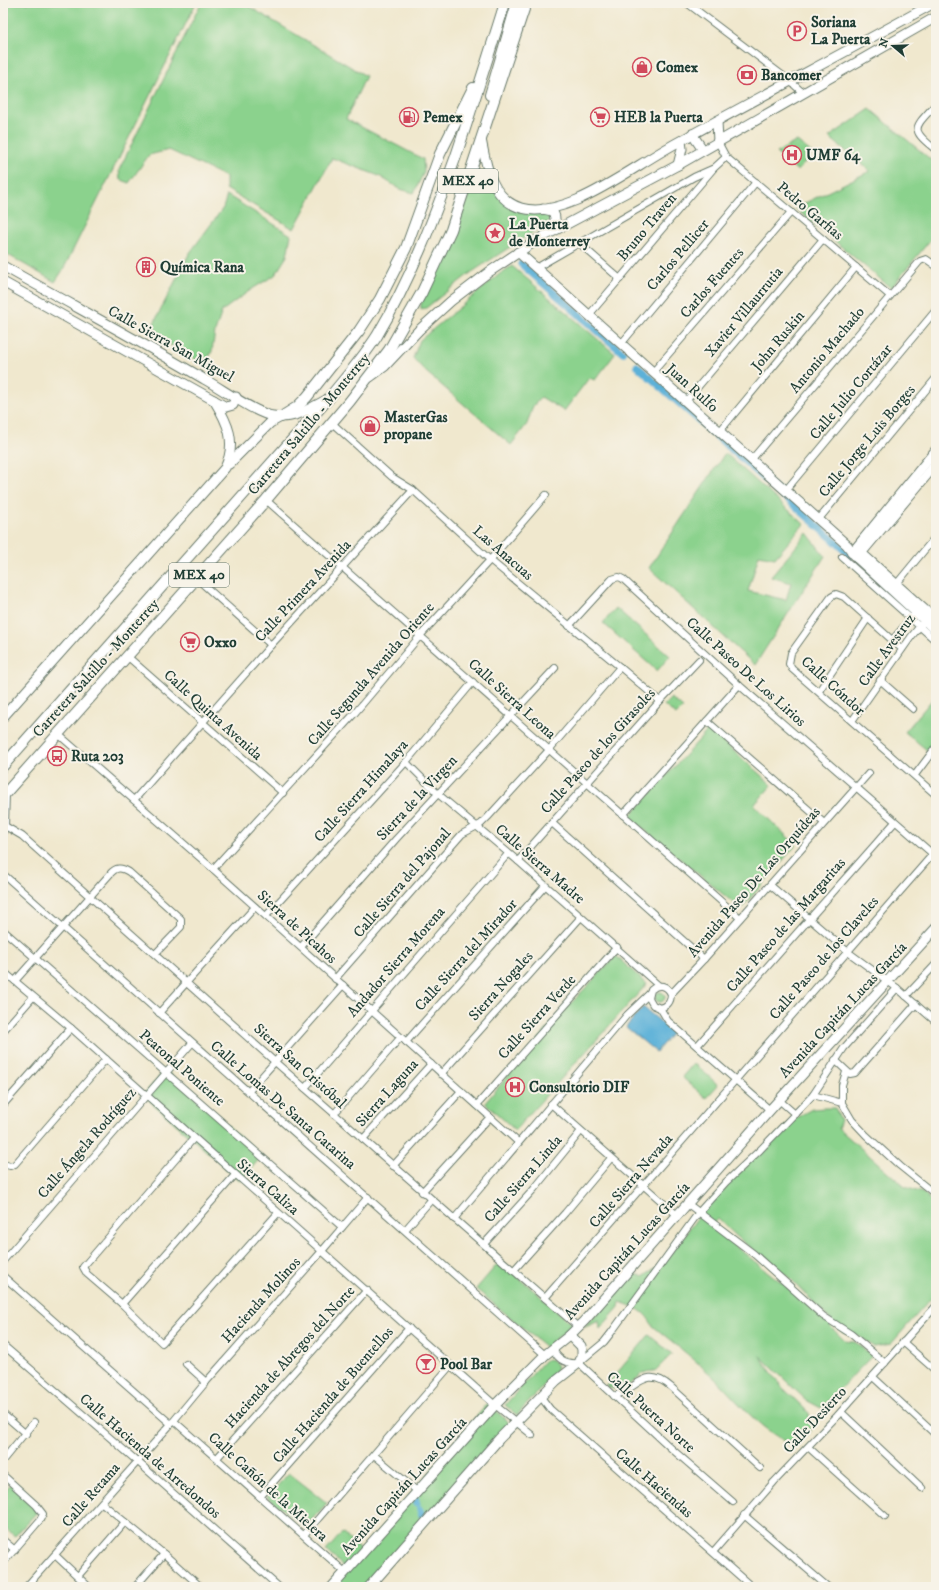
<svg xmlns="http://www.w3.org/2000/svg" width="939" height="1590" font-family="'IM FELL DW Pica',serif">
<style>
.green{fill:#8bd28d;stroke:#558860}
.water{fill:#5cb1d8;stroke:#3e7786}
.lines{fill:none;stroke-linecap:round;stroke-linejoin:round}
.canal{stroke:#5cb1d8;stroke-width:7}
.street-casing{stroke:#68796a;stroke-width:8}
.secondary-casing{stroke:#68796a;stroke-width:11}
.primary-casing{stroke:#68796a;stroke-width:12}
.street{stroke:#fff;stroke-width:6}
.secondary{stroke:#fff;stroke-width:9}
.primary{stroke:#fff;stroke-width:10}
.labels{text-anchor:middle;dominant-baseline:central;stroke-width:4;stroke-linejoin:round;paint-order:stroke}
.shield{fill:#f7f3e8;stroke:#60746a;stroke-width:1}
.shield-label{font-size:14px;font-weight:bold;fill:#1f3d34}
.poi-label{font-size:15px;font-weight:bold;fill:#1f3d34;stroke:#f7f3e8;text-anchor:start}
.street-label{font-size:15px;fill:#1f3d34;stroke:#f7f3e8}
</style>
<rect width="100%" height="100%" fill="#f7f3e8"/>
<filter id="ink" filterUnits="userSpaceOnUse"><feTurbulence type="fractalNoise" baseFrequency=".025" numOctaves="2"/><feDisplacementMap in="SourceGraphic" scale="8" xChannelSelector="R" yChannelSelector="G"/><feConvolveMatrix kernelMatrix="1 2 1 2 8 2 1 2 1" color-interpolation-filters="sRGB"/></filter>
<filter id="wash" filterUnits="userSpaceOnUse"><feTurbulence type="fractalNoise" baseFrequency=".012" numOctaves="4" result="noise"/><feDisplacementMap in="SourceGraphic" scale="16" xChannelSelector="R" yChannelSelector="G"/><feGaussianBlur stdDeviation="0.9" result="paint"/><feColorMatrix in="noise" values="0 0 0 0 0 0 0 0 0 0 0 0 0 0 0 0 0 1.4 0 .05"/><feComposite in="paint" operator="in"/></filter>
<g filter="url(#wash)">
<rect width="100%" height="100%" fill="#f0e8ce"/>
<g class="green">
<path d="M7 3H196L63 270 55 282 3 252V10Z"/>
<path d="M201 3H243L366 76 346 119 423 159 424 172 414 193 400 189 379 176 332 158 294 229 226 189V177L169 150 149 155 129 183 120 179 119 170Z"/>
<path d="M870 109 936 164V233L891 288 795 208 870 171 829 137Z"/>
<path d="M797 141 812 153 798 171 776 153Z"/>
<path d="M484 176 502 200 549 211 551 220 469 274 426 308 421 309V303L445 256 474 179 477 177Z"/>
<path d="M227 195 291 235 287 256 275 275 252 289 222 311 215 332 212 351 205 365 154 335V323L189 254 223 208Z"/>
<path d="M512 266 615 354 595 380 589 378 564 411 541 397 533 406 527 424 511 445 425 371 413 358 420 340 501 273Z"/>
<path d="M725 453 804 524 775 558 759 555 748 591 786 600 791 583 771 577 807 533 825 556 755 665 649 568Z"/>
<path d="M616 608 670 656 657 671 603 623Z"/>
<path d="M936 695V738L928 751 905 732Z"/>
<path d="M671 698 683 708 676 715 664 705Z"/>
<path d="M709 729 772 785 754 805 796 845 741 909 629 817Z"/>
<path d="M616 956 647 984 515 1130 485 1103 552 1023Z"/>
<circle cx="660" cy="997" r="5"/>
<path d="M694 1063 718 1085 706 1098 682 1077Z"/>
<path d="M165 1070 262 1156 240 1181 143 1095Z"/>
<path d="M825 1108H835L841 1120 838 1128 905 1187 923 1193 936 1206V1293L891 1344 874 1347 856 1334 843 1333 791 1279 742 1241 718 1219 710 1226 806 1302 845 1341 855 1342 872 1356 821 1408 806 1400 759 1355 782 1387 809 1413 811 1431 797 1446C761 1434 737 1399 710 1374 692 1357 672 1342 653 1326 644 1310 637 1308 620 1302L619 1307 600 1329 599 1321 583 1328 634 1273 643 1277 665 1262 706 1206 792 1120 812 1109Z"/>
<path d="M500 1261 573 1325 546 1347 476 1289Z"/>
<path d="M649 1335 672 1354 655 1371C632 1370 633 1399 606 1386Z"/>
<path d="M548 1359C553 1360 555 1362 557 1367L555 1373 517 1415 505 1405 545 1360Z"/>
<path d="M488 1403 509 1423 369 1587H332Z"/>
<path d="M289 1473 327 1503 305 1527 267 1497Z"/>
<path d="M11 1484 38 1511 15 1536 3 1527V1494Z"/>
<path d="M342 1533 361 1550 345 1568 326 1551Z"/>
</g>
<path class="water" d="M643 1007 673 1032 656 1052 626 1027Z"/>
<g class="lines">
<g class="canal">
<path d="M521 264 623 353"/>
<path d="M637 366 847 552 849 558"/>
<path d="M415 1497 417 1504"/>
<path d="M420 1510 422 1515"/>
</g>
</g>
</g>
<g filter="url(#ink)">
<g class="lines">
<defs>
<g id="street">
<path d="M687 3 790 81 802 92"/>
<path d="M936 104C915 128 908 128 936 150"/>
<path d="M718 142 726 157 890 296"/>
<path d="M579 243 620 279"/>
<path d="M536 268 694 177 712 169"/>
<path d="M589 315 714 168 726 157"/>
<path d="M621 344 756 182"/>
<path d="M653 372 791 212"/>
<path d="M686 401 823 239"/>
<path d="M332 423 392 477 413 490 490 560 620 667 660 701"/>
<path d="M720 431 856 267"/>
<path d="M752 459 920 261 926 259 936 266"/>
<path d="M786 490 936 310"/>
<path d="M266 500 740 918"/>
<path d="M819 519 936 378"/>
<path d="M842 557 936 641"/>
<path d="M196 578 271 645"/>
<path d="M894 587 936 536"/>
<path d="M569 626 612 579 619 577 623 579 739 685 935 856"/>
<path d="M893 639 913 616"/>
<path d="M902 649 844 597 836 594 831 597 791 653 789 664 792 669 936 795"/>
<path d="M127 656 283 793"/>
<path d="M880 680 913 709"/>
<path d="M819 691 868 618"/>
<path d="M707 721 824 823"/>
<path d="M852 721 911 637 936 606"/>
<path d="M58 734 213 869 518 1142"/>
<path d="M406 762 438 794 518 861 658 985"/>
<path d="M915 775 936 747"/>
<path d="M134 800 271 645 413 490"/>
<path d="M623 815 739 685"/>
<path d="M552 823 704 959"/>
<path d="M5 826 22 836 274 1061 578 1327"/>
<path d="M3 832 5 826 6 793"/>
<path d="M518 861 660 701 699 660"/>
<path d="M213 869 354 714 420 636 490 560 546 495"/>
<path d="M3 874 545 1355"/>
<path d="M770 885 848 952 897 988 936 1022"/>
<path d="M266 916 406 762 473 682"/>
<path d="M3 930 342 1227"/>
<path d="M301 947 396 839 555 668"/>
<path d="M3 971 71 1028 495 1405 532 1435"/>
<path d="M335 979 462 834 481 824 488 817 549 750 620 667"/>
<path d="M15 981 110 874C116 867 121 867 129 872L181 919V927L155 954"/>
<path d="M671 994 704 959 869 773"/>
<path d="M671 994C667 985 659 983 651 990L649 998 653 1005 660 1008 668 1021 770 1110"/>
<path d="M906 996 936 964"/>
<path d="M660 1008C668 1006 671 1002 671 994"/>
<path d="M159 1013 255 907"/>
<path d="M3 1031 33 997"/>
<path d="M406 1042 545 886"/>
<path d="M697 1046 895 822"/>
<path d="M835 1060 850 1074 855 1073 916 1004"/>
<path d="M441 1074 581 917"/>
<path d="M305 1088 508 854"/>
<path d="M249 1091 343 985"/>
<path d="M813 1095 842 1103 852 1120 866 1135 900 1166 936 1195"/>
<path d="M779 1100 795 1114"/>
<path d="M842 1103V1085L846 1072"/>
<path d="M551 1104 677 1215"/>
<path d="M3 1105 71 1028"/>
<path d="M477 1105 617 947"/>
<path d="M334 1114 400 1038"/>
<path d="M194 1138 83 1267 87 1274 122 1304 162 1343 278 1213"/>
<path d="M363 1139 431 1064"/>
<path d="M3 1164 10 1166 15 1164 106 1059"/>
<path d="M393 1166 461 1091"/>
<path d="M422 1192 490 1117"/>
<path d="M688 1204 754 1254 823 1316 851 1334 885 1363"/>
<path d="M454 1219 627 1015 649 994"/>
<path d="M405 1230 431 1200"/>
<path d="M484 1244 534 1189 581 1131"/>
<path d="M3 1261 192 1043"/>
<path d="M514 1270 565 1213 611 1158"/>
<path d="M3 1276 171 1424"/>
<path d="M545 1298 933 854"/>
<path d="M122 1304 235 1175"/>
<path d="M903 1342 936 1371"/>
<path d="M3 1345 138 1462 279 1587"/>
<path d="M553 1348C557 1360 567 1364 579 1363L673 1450 733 1502"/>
<path d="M581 1361 604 1342 611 1333 699 1212 726 1182 760 1150 813 1095 844 1048 897 988"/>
<path d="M186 1364 206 1382"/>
<path d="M873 1377 936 1435"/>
<path d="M614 1396C638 1388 646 1365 671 1387L760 1468"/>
<path d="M541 1397 550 1409 752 1587"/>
<path d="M841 1412 922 1488"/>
<path d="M3 1414 26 1434"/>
<path d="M174 1421 345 1572"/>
<path d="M808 1447 885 1516"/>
<path d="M374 1455 417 1491"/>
<path d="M217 1458 367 1290"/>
<path d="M3 1460 34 1422"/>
<path d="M3 1475 36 1505 43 1514 40 1520 3 1563"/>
<path d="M260 1497 409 1328"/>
<path d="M102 1503 164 1554 201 1587"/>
<path d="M744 1515 828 1587"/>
<path d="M304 1535 451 1365"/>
<path d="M3 1540 15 1550"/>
<path d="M713 1552 774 1482 837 1416 936 1306"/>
<path d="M55 1555 89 1587"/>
<path d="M78 1576 125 1522"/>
<path d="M26 1587 171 1424 206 1382 322 1251 368 1197"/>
<path d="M135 1587 164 1554"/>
</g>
<g id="secondary">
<path d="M717 121 718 142"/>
<path d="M692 134 703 150"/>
<path d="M481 139C486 165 491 199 521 208 538 213 560 207 577 200 614 184 646 159 682 140 765 94 850 50 934 3"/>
<path d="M678 165 682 149 681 141"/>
<path d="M543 209 552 211C558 218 554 225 549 233"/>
<path d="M518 252 847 545 857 558 936 631"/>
<path d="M3 266C70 304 138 340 204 379 221 388 256 414 273 416 294 420 307 410 324 401"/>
<path d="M3 282 226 407 233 405 236 397"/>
<path d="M370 377 385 366 419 330 451 301 489 272 537 240 678 165 936 17"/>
<path d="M229 464 270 423 281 417"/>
<path d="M858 550 936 620"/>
<path d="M852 553 936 450"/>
<path d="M857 558 936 464"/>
<path d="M3 717 225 468C237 442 228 423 214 400"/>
<path d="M332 1587 495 1405 545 1355 570 1335 585 1320 770 1110 936 928"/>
<path d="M369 1587 499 1439 556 1381 579 1363 582 1356V1350L581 1346 570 1335"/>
</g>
<g id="primary">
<path d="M490 95 517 3"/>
<path d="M281 417 297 407 307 397 359 331 380 299 406 248 440 154 473 88"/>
<path d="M3 766 329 398C345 378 363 358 377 336 411 279 434 218 456 156 473 105 489 54 505 3"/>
<path d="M3 796 266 500 350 401 389 350 422 292 451 230 526 3"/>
</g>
</defs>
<use href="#street" class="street-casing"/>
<use href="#secondary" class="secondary-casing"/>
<use href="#primary" class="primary-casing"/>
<use href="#street" class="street"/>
<use href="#secondary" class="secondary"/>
<use href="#primary" class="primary"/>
</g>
</g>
<defs>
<symbol id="parking-ring" viewBox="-11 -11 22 22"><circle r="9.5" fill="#f7f3e8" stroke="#d1495b" stroke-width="1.5"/><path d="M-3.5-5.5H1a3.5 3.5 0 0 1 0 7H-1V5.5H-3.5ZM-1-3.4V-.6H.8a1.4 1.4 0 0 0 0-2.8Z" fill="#d1495b"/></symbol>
<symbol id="shop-ring" viewBox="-11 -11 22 22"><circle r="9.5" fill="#f7f3e8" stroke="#d1495b" stroke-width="1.5"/><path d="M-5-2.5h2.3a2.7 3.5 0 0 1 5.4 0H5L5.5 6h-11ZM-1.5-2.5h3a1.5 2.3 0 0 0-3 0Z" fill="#d1495b"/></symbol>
<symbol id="bank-ring" viewBox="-11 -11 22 22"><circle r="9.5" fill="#f7f3e8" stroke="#d1495b" stroke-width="1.5"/><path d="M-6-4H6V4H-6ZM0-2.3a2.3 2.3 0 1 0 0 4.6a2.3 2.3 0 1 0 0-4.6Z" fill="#d1495b"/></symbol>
<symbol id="fuel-ring" viewBox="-11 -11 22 22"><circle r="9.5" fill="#f7f3e8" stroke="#d1495b" stroke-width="1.5"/><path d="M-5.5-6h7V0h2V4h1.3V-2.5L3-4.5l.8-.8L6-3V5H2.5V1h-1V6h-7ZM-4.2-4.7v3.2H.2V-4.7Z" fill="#d1495b"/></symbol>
<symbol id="supermarket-ring" viewBox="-11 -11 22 22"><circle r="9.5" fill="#f7f3e8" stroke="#d1495b" stroke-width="1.5"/><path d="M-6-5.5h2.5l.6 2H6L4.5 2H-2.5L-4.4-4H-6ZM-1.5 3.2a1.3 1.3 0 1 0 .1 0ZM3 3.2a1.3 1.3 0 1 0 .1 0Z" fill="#d1495b"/></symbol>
<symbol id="hospital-ring" viewBox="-11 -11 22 22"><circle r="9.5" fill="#f7f3e8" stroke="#d1495b" stroke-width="1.5"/><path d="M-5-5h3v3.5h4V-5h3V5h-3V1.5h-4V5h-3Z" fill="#d1495b"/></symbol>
<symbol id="sight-ring" viewBox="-11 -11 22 22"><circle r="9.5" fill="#f7f3e8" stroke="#d1495b" stroke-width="1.5"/><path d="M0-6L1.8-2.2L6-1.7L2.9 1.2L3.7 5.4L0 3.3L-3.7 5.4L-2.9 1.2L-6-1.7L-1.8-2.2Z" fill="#d1495b"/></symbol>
<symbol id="building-ring" viewBox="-11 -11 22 22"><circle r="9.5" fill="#f7f3e8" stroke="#d1495b" stroke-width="1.5"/><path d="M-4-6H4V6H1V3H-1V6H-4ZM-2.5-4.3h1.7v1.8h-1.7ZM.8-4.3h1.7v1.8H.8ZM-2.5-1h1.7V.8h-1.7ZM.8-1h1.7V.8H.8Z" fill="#d1495b"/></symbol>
<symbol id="bus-ring" viewBox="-11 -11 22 22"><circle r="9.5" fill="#f7f3e8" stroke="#d1495b" stroke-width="1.5"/><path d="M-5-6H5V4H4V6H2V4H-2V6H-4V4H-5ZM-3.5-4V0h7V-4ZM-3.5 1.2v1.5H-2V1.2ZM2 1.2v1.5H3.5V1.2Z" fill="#d1495b"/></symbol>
<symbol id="bar-ring" viewBox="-11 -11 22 22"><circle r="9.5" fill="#f7f3e8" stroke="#d1495b" stroke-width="1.5"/><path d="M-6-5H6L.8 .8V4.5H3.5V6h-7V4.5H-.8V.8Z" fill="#d1495b"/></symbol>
</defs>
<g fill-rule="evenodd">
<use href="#parking-ring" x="786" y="20" width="22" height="22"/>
<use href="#shop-ring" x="631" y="56" width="22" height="22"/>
<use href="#bank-ring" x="736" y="64" width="22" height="22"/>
<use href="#fuel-ring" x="398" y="106" width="22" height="22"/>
<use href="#supermarket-ring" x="589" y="106" width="22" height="22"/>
<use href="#hospital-ring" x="781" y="144" width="22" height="22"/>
<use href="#sight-ring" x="484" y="222" width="22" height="22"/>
<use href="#building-ring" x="135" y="256" width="22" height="22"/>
<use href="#shop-ring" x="359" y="415" width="22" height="22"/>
<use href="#supermarket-ring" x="179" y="631" width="22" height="22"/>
<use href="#bus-ring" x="46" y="745" width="22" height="22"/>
<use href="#hospital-ring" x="504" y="1076" width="22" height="22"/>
<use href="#bar-ring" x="415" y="1353" width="22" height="22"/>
</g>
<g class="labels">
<g class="shield">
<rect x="438" y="169" width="60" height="24" rx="3"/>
<rect x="169" y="563" width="60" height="24" rx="3"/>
</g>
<g class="shield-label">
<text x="468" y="181">MEX 40</text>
<text x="199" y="575">MEX 40</text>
</g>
<g class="poi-label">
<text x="811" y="22">Soriana<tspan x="811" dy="17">La Puerta</tspan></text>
<text x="656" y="67">Comex</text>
<text x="761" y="75">Bancomer</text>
<text x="423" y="117">Pemex</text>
<text x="614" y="117">HEB la Puerta</text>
<text x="806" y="155">UMF 64</text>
<text x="509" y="224">La Puerta<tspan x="509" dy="17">de Monterrey</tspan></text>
<text x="160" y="267">Química Rana</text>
<text x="384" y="417">MasterGas<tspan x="384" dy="17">propane</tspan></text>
<text x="204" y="642">Oxxo</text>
<text x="71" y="756">Ruta 203</text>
<text x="529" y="1087">Consultorio DIF</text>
<text x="440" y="1364">Pool Bar</text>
</g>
<g class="street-label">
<text transform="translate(810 211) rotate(40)">Pedro Garfias</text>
<text transform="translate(647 227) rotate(-50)">Bruno Traven</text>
<text transform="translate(678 255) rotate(-50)">Carlos Pellicer</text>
<text transform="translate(712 283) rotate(-49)">Carlos Fuentes</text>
<text transform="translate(744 312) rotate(-50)">Xavier Villaurrutia</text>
<text transform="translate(778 341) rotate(-50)">John Ruskin</text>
<text transform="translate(171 344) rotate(29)">Calle Sierra San Miguel</text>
<text transform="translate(827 350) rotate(-50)">Antonio Machado</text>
<text transform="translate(692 388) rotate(42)">Juan Rulfo</text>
<text transform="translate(851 392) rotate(-50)">Calle Julio Cortázar</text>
<text transform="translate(309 424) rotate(-50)">Carretera Saltillo - Monterrey</text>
<text transform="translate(867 441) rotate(-50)">Calle Jorge Luis Borges</text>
<text transform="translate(503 553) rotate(41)">Las Anacuas</text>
<text transform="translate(303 591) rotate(-47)">Calle Primera Avenida</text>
<text transform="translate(887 650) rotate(-54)">Calle Avestruz</text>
<text transform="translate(96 668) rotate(-48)">Carretera Saltillo - Monterrey</text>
<text transform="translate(746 672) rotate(42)">Calle Paseo De Los Lirios</text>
<text transform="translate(371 674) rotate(-49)">Calle Segunda Avenida Oriente</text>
<text transform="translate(833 686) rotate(42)">Calle Cóndor</text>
<text transform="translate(512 699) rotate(42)">Calle Sierra Leona</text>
<text transform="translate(213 715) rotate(42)">Calle Quinta Avenida</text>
<text transform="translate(598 751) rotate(-48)">Calle Paseo de los Girasoles</text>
<text transform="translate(361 791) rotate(-48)">Calle Sierra Himalaya</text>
<text transform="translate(417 798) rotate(-47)">Sierra de la Virgen</text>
<text transform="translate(540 864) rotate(41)">Calle Sierra Madre</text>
<text transform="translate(754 882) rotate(-49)">Avenida Paseo De Las Orquídeas</text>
<text transform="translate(402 883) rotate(-49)">Calle Sierra del Pajonal</text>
<text transform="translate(786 925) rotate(-49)">Calle Paseo de las Margaritas</text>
<text transform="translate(297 927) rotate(42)">Sierra de Picahos</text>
<text transform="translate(466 955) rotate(-48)">Calle Sierra del Mirador</text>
<text transform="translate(824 958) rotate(-49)">Calle Paseo de los Claveles</text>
<text transform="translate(396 962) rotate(-49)">Andador Sierra Morena</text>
<text transform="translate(501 986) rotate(-48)">Sierra Nogales</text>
<text transform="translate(843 1010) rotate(-47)">Avenida Capitán Lucas García</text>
<text transform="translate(537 1017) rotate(-48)">Calle Sierra Verde</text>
<text transform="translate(300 1066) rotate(42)">Sierra San Cristóbal</text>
<text transform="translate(182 1068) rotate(41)">Peatonal Poniente</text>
<text transform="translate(387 1093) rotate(-48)">Sierra Laguna</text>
<text transform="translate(283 1105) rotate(41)">Calle Lomas De Santa Catarina</text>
<text transform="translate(87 1143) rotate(-49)">Calle Ángela Rodríguez</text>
<text transform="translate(523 1179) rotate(-49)">Calle Sierra Linda</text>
<text transform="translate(631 1181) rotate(-49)">Calle Sierra Nevada</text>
<text transform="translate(268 1187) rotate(41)">Sierra Caliza</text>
<text transform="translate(627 1251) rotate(-48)">Avenida Capitán Lucas García</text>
<text transform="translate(261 1300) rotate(-48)">Hacienda Molinos</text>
<text transform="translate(290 1357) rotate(-48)">Hacienda de Abregos del Norte</text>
<text transform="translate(333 1395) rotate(-49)">Calle Hacienda de Buentellos</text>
<text transform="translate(651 1412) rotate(42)">Calle Puerta Norte</text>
<text transform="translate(815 1420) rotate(-47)">Calle Desierto</text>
<text transform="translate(150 1456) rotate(41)">Calle Hacienda de Arredondos</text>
<text transform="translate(654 1483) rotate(41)">Calle Haciendas</text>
<text transform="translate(404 1486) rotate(-48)">Avenida Capitán Lucas García</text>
<text transform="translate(268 1487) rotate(42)">Calle Cañón de la Mielera</text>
<text transform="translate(91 1495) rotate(-49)">Calle Retama</text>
</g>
</g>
<rect width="939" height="1590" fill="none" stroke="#f7f3e8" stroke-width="16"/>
<g transform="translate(893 46) rotate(289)" stroke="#f7f3e8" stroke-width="3" paint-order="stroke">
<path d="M0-3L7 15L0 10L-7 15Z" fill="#1f3d34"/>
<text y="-6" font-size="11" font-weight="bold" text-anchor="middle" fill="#1f3d34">N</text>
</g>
</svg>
